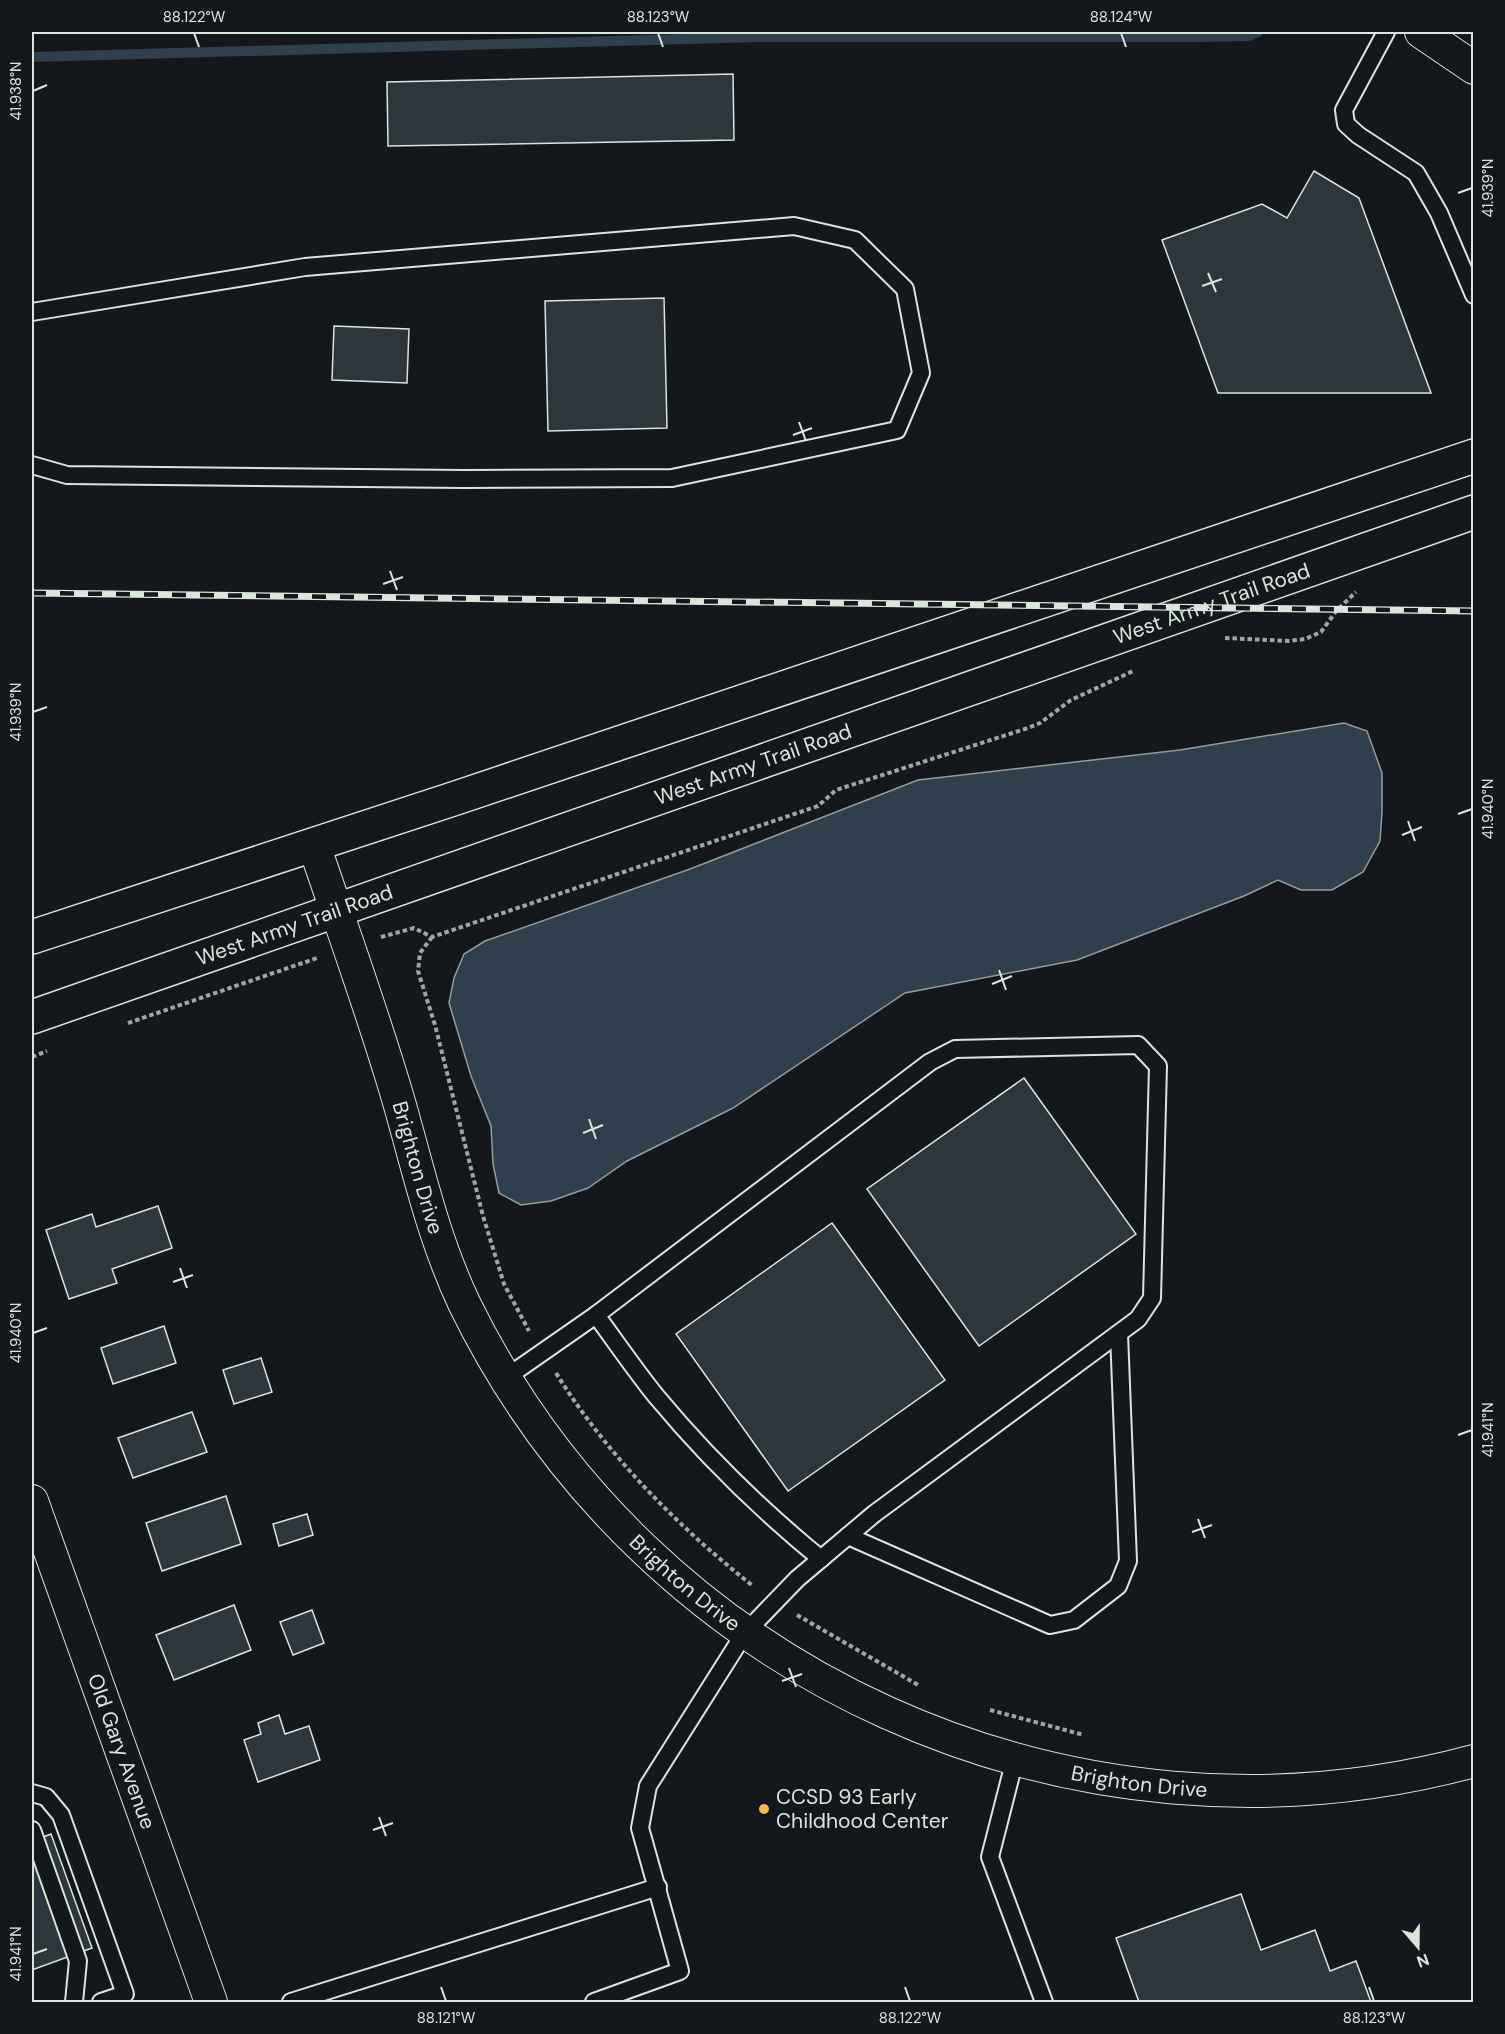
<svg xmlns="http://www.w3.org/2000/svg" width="1505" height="2034" font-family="'DM Sans',sans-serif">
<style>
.water{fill:#2f3f4d;stroke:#939e99;stroke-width:1.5}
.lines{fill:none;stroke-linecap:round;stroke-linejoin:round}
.stream{stroke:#2f3f4d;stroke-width:10}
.building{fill:#2c363c;stroke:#d8e6dc;stroke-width:1.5}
.service-casing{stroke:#d8e6dc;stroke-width:20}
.minor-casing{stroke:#d8e6dc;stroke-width:34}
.secondary-casing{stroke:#d8e6dc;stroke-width:36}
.path{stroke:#9da8a2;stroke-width:4;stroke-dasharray:4.5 3;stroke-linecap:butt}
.service{stroke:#14181c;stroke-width:16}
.minor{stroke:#14181c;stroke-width:32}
.secondary{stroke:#14181c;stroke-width:33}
.rail-casing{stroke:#d8e6dc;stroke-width:7}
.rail{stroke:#14181c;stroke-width:4.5;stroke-dasharray:14;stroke-linecap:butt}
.ticks{fill:none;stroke:#d8e6dc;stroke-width:2}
.poi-dot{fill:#ffb74d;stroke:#14181c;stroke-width:2}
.labels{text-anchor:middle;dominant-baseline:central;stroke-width:4.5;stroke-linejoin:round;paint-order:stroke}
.street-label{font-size:21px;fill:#d8e6dc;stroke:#14181c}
.poi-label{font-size:21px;fill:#d8e6dc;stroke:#14181c;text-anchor:start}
.neatline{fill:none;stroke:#d8e6dc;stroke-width:2}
.ticks-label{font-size:15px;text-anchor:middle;fill:#d8e6dc}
</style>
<rect width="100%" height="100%" fill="#14181c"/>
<path class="water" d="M1344 723 1367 731 1382 773V812L1380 841 1363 872 1332 890H1301L1278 880 1244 896 1077 960 905 993 733 1108 627 1161 588 1188 551 1201 521 1205 499 1193 493 1164 491 1126 471 1076 449 1003 454 978 464 954 485 941 690 869 918 780 1180 750Z"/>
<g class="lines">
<path class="stream" d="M32 57 759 37H1201L1248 36 1258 32"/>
</g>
<g class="building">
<path d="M733 74 734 140 388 146 387 82Z"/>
<path d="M1314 171 1359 198 1431 393H1218L1162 240 1262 204 1287 218Z"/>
<path d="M664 298 667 428 548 431 545 301Z"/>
<path d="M334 326 409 329 407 383 332 380Z"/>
<path d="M1024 1078 1136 1234 979 1346 867 1189Z"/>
<path d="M158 1206 172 1248 112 1269 117 1283 69 1299 46 1230 92 1214 96 1227Z"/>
<path d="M832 1223 945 1380 788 1491 676 1334Z"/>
<path d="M164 1326 176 1363 113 1384 101 1348Z"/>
<path d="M261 1358 272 1392 234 1404 223 1370Z"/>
<path d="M192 1412 207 1452 133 1478 118 1438Z"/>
<path d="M226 1496 241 1544 162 1571 146 1523Z"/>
<path d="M307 1514 313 1535 279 1546 273 1524Z"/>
<path d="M234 1605 251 1650 174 1680 156 1635Z"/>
<path d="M312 1610 324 1643 293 1655 280 1622Z"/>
<path d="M279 1715 285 1734 309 1726 320 1760 258 1782 244 1740 261 1734 258 1723Z"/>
<path d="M51 1834 92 1948 32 1970V1841Z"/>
<path d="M1241 1894 1261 1950 1315 1930 1330 1971 1356 1961 1371 2002H1139L1116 1938Z"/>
</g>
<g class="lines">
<defs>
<g id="service">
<path d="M1386 32 1344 110 1346 124 1358 135 1416 173 1439 213 1474 295"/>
<path d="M32 312 305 267 794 226 855 240 905 289 921 373 897 430 672 478 464 479 67 475 32 465"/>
<path d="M596 1315C616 1342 635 1370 656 1396 705 1455 761 1510 821 1559"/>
<path d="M507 1377 596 1315 930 1062 955 1049 1138 1045 1158 1066 1152 1298 1138 1319 874 1514 797 1579 744 1634 648 1786 640 1828 680 1971 594 2002"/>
<path d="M848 1536 1050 1625 1074 1620 1118 1586 1128 1561 1119 1334"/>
<path d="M1015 1759 990 1857 1044 2002"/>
<path d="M32 1793 46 1797 61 1815 125 1994 101 2002"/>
<path d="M32 1830 78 1961 74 2002"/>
<path d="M291 2002 658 1887"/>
</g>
<g id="minor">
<path d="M1421 32 1474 68"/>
<path id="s1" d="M314 845C343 931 374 1016 399 1102 419 1172 433 1237 464 1303 646 1677 1074 1869 1474 1761"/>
<path id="s2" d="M32 1501 211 2002"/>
</g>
<g id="secondary">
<path d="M32 937 456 798 1474 456"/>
<path id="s3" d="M32 1017 1474 512"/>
</g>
</defs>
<use href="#service" class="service-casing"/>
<use href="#minor" class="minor-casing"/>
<use href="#secondary" class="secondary-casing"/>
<g class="path">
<path d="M1225 638 1289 641 1305 639 1321 632 1337 610 1356 592"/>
<path d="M381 937 414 928 432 937 818 806 836 790 1028 728 1040 723 1071 700 1133 671"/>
<path d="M432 937 420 953 418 971 435 1025 483 1216 504 1284 529 1331"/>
<path d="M128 1023 317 958"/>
<path d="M32 1057 47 1051"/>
<path d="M556 1373C608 1456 677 1526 753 1586"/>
<path d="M797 1615 918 1685"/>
<path d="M990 1710 1084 1735"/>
</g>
<use href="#service" class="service"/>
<use href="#minor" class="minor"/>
<use href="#secondary" class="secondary"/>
<defs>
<path id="rail" d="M32 593 1474 611"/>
</defs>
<use href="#rail" class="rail-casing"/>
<use href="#rail" class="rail"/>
</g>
<path class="ticks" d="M194 33 199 47M658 33 663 47M1121 33 1126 47M33 91 47 85M1458 193 1472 188M1208 273 1216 292M1202 286 1222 279M799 422 806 441M793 435 812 428M390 571 397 590M383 584 403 577M33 712 47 707M1458 814 1472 809M1408 821 1415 841M1402 835 1422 827M999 970 1006 990M992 984 1012 976M589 1119 596 1139M583 1133 603 1125M180 1268 187 1288M173 1282 193 1275M33 1333 47 1328M1458 1435 1472 1430M1198 1519 1205 1538M1192 1532 1212 1525M789 1668 796 1687M782 1681 802 1674M379 1817 386 1836M373 1830 393 1823M33 1954 47 1949M441 1987 446 2001M905 1987 910 2001M1369 1987 1374 2001"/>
<circle class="poi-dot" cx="764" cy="1809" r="6"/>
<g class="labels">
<g class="street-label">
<text stroke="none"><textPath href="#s3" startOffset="1250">West Army Trail Road</textPath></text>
<text stroke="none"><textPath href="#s3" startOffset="764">West Army Trail Road</textPath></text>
<text stroke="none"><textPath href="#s3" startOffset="278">West Army Trail Road</textPath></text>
<text stroke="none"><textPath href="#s1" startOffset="339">Brighton Drive</textPath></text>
<text stroke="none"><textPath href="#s1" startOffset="842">Brighton Drive</textPath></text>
<text stroke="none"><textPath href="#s2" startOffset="266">Old Gary Avenue</textPath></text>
<text stroke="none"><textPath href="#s1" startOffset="1346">Brighton Drive</textPath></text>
</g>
<g class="poi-label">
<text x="776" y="1797">CCSD 93 Early<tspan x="776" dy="24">Childhood Center</tspan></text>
</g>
</g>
<rect width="1505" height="2034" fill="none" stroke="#14181c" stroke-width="66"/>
<g transform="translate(1418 1947) rotate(160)" stroke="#14181c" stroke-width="4.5" paint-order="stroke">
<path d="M0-4.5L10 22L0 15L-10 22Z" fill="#d8e6dc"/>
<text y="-9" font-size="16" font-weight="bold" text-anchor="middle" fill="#d8e6dc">N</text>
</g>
<rect x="33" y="33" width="1439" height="1968" class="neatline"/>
<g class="ticks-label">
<text x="194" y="22">88.122°W</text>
<text x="658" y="22">88.123°W</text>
<text x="1121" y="22">88.124°W</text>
<text transform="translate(16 91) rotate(-90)" y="5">41.938°N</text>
<text transform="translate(1488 188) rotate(-90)" y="5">41.939°N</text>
<text transform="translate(16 712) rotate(-90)" y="5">41.939°N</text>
<text transform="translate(1488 809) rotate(-90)" y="5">41.940°N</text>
<text transform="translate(16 1333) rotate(-90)" y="5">41.940°N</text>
<text transform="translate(1488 1430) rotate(-90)" y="5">41.941°N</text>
<text transform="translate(16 1954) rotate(-90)" y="5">41.941°N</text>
<text x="446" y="2023">88.121°W</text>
<text x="910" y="2023">88.122°W</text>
<text x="1374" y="2023">88.123°W</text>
</g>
</svg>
